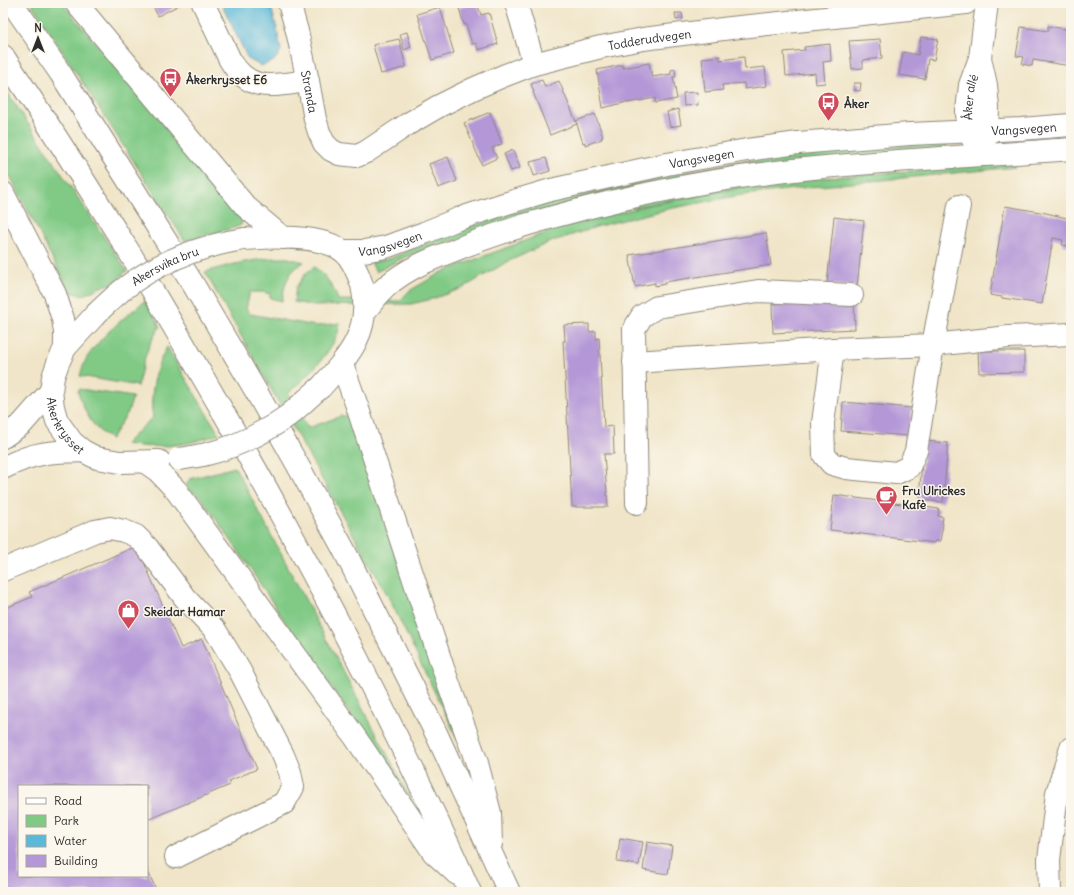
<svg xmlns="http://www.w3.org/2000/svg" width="1074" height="895" font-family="Delius,sans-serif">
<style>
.green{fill:#81ca86;stroke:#567a58}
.water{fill:#5ab8d8;stroke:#427282}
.building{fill:#b497d7}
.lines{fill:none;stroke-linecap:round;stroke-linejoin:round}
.minor-casing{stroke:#8e887a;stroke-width:24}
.highway-casing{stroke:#8e887a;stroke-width:24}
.minor{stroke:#fff;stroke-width:22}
.highway{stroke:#fff;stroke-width:22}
.highway-bridge-casing{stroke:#8e887a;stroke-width:24;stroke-linecap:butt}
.highway-bridge{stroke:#fff;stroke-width:22}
.labels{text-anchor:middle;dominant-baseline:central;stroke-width:3;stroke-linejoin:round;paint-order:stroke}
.street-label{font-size:12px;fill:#2b2b2b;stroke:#fbf7ec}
.poi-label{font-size:12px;font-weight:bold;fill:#2b2b2b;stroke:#fbf7ec;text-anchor:start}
</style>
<rect width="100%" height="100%" fill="#fbf7ec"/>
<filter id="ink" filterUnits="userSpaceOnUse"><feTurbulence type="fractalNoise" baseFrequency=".025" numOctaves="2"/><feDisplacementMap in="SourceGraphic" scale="8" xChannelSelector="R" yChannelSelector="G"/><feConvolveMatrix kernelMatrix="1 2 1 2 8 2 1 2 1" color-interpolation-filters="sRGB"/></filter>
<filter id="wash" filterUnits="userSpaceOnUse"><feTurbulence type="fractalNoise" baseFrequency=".012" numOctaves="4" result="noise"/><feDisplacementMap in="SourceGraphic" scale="16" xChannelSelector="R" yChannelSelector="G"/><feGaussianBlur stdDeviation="0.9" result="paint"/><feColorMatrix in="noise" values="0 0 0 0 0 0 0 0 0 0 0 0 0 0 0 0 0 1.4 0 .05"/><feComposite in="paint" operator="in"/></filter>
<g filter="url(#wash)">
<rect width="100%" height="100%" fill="#f0e5c8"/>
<g class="green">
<path d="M31 3H62L243 218 241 225 234 228 205 235 185 241Z"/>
<path d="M3 86 127 271 113 283 98 288 82 296 69 291 3 162Z"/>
<path d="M946 142 947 148 447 242 403 258 376 272 371 262 389 259 452 233 526 209 639 181 744 161 820 152Z"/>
<path d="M1000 164H1015L1016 167 810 187 736 196 668 209 599 226 548 243 507 262 463 288 432 299 411 304 316 306 294 302 296 287 306 273 314 267C326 275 334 287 338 300L400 301 409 291 442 272 561 227 649 205 744 187 807 179Z"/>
<path d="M274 258H288L304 262C287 273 285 282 282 301L270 298V294L263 292H250L246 309 250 314 316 326 340 323C339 327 339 331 337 335 328 357 305 378 288 394L308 428 341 416H347L351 420 459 742 388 596 205 272C228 265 250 260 274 258Z"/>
<path d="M146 300 160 327C147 345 142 365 138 386L80 376C82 369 84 362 88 356 101 336 127 315 146 300Z"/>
<path d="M167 347 219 434C189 445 157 450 125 444L153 417C152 411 151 405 152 398 153 381 158 362 167 347Z"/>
<path d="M79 389 133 397 128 412 111 439C91 428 85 412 78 392Z"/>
<path d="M235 467 412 801 290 629 237 549 201 498 186 487 187 483 190 479Z"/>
</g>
<path class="water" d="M221 3H270L277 29 281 51 274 61 261 66 248 59Z"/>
<g id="blocks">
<g class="building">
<path d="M151 3H183L158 16Z"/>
<path d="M473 3H477L481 15 489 13 498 44 478 50 476 43 472 44 466 24H464L459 8Z"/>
<path d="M440 7 454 53 432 60 417 14Z"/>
<path d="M675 13H682L683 19 676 20Z"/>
<path d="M1048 26 1071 30V66L1033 60 1032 66 1022 64 1024 57 1016 56 1021 27 1048 31Z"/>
<path d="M407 32 411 47 404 50 400 34Z"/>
<path d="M921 37 938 39 934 60 928 59 925 79 899 75 903 52 918 55Z"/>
<path d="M399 39 406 67 381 74 373 45Z"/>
<path d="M880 39 882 58 863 60V68L852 69 849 41Z"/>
<path d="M830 44 831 61 823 62 825 83 816 84 815 73 786 76 784 52 805 50 804 47Z"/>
<path d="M720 56V60L744 57 745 69 765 67 767 86 745 89 744 83 722 85 723 90 705 92 702 58Z"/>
<path d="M649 63 652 77 671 74V70L675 69 676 77H673L677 99 655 103V98L627 103V102L603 108 597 70 622 65 623 68Z"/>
<path d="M542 80 545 87 559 81 577 124 550 135 533 92H534L531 84Z"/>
<path d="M854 83H861L860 91 854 90Z"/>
<path d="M697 92 698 105 684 106 683 93Z"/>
<path d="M678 109 681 125 670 127 667 112Z"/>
<path d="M490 112 502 144 492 148 497 158 482 165 464 123Z"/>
<path d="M595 114 603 137H601L602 139 585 145V142L583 143 576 121Z"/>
<path d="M513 150 520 168 511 171 504 154Z"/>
<path d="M448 157 457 181 438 188 429 164Z"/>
<path d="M546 158 550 171 534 176 530 162Z"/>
<path d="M1005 206 1046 213 1071 219V241H1070L1069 246 1062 245 1063 240 1053 238 1042 304 1002 298V297L990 295Z"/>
<path d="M834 217 864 221 857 287 827 284Z"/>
<path d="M766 233 771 265 665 282V284L655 286V283L635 287 629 255Z"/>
<path d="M854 300 855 329 773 333 772 304Z"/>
<path d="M589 324V332L596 331V339L599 338 604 427 613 426 614 454H604L608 507H572L563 341H565L564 325Z"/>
<path d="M978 351H1024V372L979 373Z"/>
<path d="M843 402 912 408 910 436 841 431Z"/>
<path d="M924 441 948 443 943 502 920 500 921 496H919Z"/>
<path d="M834 495 939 509 938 516 943 517 942 524H943L940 541H935V543L830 530Z"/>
<path d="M137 546 181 648 202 639 257 769 229 781 230 785 147 820V786H19V876H147V869L157 892H3V609L32 597 29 592Z"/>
<path d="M620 838 643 842 639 865 617 862Z"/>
<path d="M647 842 672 846 668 874 643 870Z"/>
</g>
</g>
</g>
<g filter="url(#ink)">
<use href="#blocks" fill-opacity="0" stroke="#8e887a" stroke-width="1"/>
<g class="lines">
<defs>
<g id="minor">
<path d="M203 3 230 60C250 94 275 85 308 81"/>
<path id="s1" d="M289 3 297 31 308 81 315 119 319 132 324 143 331 150 339 154 357 156 366 152 408 124 439 106 473 89 503 76 534 64 601 47 643 39 731 28 966 3"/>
<path d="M516 3 534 64"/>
<path d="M980 58 986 85 988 108 987 131 983 148"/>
<path id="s2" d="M982 155 968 131 967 111 970 85 980 58 987 3"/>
<path d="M833 349 823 423 824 455 832 464 846 468 896 473 909 467 916 451 933 345 959 206"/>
<path d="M634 362 833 349 933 345 1009 337 1071 334"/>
<path d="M637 503 634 329 642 316 657 307 758 291 852 295"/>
<path d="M3 570 95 531 110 528 124 531 136 536 147 547 185 598 215 630 240 671 283 755 290 772 293 787 284 803 176 857"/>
<path d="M1050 892 1049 860 1057 793 1071 748"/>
</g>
<g id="highway">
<path d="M12 3 61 74 153 220 193 284 257 393 301 471 343 548 436 733 509 892"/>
<path d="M76 3 246 207 259 218 283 238"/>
<path d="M3 56C47 122 89 188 131 255 166 312 199 371 233 429 319 580 399 734 470 892"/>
<path d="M3 193 55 294 63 319 65 332V348"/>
<path d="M244 239C271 237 320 234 343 251 351 257 359 275 362 285 372 330 350 355 321 387"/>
<path id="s3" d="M343 251H364L386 247 424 233 458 219 504 204 551 190 667 164 747 150 798 143 910 134 1021 129 1071 125"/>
<path d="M365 311C372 303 378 294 387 286 406 269 431 259 455 250 478 240 501 233 525 225 612 199 703 180 794 170 886 160 979 156 1071 149"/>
<path id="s4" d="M96 314 65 348 58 363 53 377 51 391 53 407 57 421 72 442 83 451 97 458 120 462 159 461"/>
<path d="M342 364 357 406 443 668 477 763 490 813 491 844"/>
<path d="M3 437 22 424 51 391"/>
<path d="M145 462 158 471 176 490 355 737 434 853 457 874"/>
<path d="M3 468C15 462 28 456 42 454 55 451 69 452 83 451"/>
</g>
</defs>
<use href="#minor" class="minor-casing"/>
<use href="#highway" class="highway-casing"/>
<use href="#minor" class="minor"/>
<use href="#highway" class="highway"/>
<defs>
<g id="highway-bridge">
<path id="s5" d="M96 314C104 306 113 298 121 291 156 263 200 246 244 239"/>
<path d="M179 459C187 458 195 456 203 455 233 448 264 433 289 415 300 406 310 396 321 387"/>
</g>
</defs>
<use href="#highway-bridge" class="highway-bridge-casing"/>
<use href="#highway-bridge" class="highway-bridge"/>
</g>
</g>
<defs>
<symbol id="bus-pin" viewBox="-11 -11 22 30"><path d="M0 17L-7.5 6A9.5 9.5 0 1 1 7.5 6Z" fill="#d1495b" stroke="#fbf7ec"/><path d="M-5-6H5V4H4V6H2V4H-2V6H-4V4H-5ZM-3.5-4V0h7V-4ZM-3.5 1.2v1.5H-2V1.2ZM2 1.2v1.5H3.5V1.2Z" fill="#fff"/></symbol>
<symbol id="cafe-pin" viewBox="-11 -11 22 30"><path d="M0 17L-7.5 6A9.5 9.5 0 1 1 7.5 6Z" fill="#d1495b" stroke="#fbf7ec"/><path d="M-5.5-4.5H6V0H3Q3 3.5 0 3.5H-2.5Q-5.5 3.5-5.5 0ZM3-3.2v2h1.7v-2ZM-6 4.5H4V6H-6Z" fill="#fff"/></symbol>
<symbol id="shop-pin" viewBox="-11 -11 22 30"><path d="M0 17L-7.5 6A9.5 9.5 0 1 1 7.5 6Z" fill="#d1495b" stroke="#fbf7ec"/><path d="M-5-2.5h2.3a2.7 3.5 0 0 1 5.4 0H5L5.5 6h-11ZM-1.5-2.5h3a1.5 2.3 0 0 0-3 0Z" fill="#fff"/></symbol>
</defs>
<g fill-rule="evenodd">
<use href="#bus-pin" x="158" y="66" width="25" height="34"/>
<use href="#bus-pin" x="816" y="90" width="25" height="34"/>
<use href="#cafe-pin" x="874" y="484" width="25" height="34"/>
<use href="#shop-pin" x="116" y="598" width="25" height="34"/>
</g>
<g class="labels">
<g class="street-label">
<text stroke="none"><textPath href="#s1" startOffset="500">Todderudvegen</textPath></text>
<text stroke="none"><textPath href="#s1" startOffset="91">Stranda</textPath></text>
<text stroke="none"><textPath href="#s2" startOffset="62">Åker allé</textPath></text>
<text stroke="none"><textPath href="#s3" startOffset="696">Vangsvegen</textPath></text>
<text stroke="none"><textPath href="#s3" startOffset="372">Vangsvegen</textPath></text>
<text stroke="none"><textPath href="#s3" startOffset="48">Vangsvegen</textPath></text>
<text stroke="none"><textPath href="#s5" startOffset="85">Akersvika bru</textPath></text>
<text stroke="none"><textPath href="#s4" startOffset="130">Akerkrysset</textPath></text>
</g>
<g class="poi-label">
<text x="186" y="79">Åkerkrysset E6</text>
<text x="844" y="103">Åker</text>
<text x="902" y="490">Fru Ulrickes<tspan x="902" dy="14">Kafè</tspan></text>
<text x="144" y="611">Skeidar Hamar</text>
</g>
</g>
<rect width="1074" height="895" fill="none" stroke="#fbf7ec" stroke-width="16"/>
<rect x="18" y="785" width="130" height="92" fill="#fbf7ec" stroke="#a8a59f"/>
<rect x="26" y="798" width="20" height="6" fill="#ffffff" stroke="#a8a59f"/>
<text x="54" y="805" font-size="12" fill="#2b2b2b">Road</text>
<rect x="26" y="815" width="20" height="12" fill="#81ca86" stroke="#a8a59f"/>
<text x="54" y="825" font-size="12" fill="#2b2b2b">Park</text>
<rect x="26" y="835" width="20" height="12" fill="#5ab8d8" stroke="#a8a59f"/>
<text x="54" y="845" font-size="12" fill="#2b2b2b">Water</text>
<rect x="26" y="855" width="20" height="12" fill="#b497d7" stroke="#a8a59f"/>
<text x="54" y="865" font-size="12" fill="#2b2b2b">Building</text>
<g transform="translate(38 38)" stroke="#fbf7ec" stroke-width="3" paint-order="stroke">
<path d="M0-3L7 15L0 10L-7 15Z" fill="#2b2b2b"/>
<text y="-6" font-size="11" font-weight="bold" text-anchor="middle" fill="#2b2b2b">N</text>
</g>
</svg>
